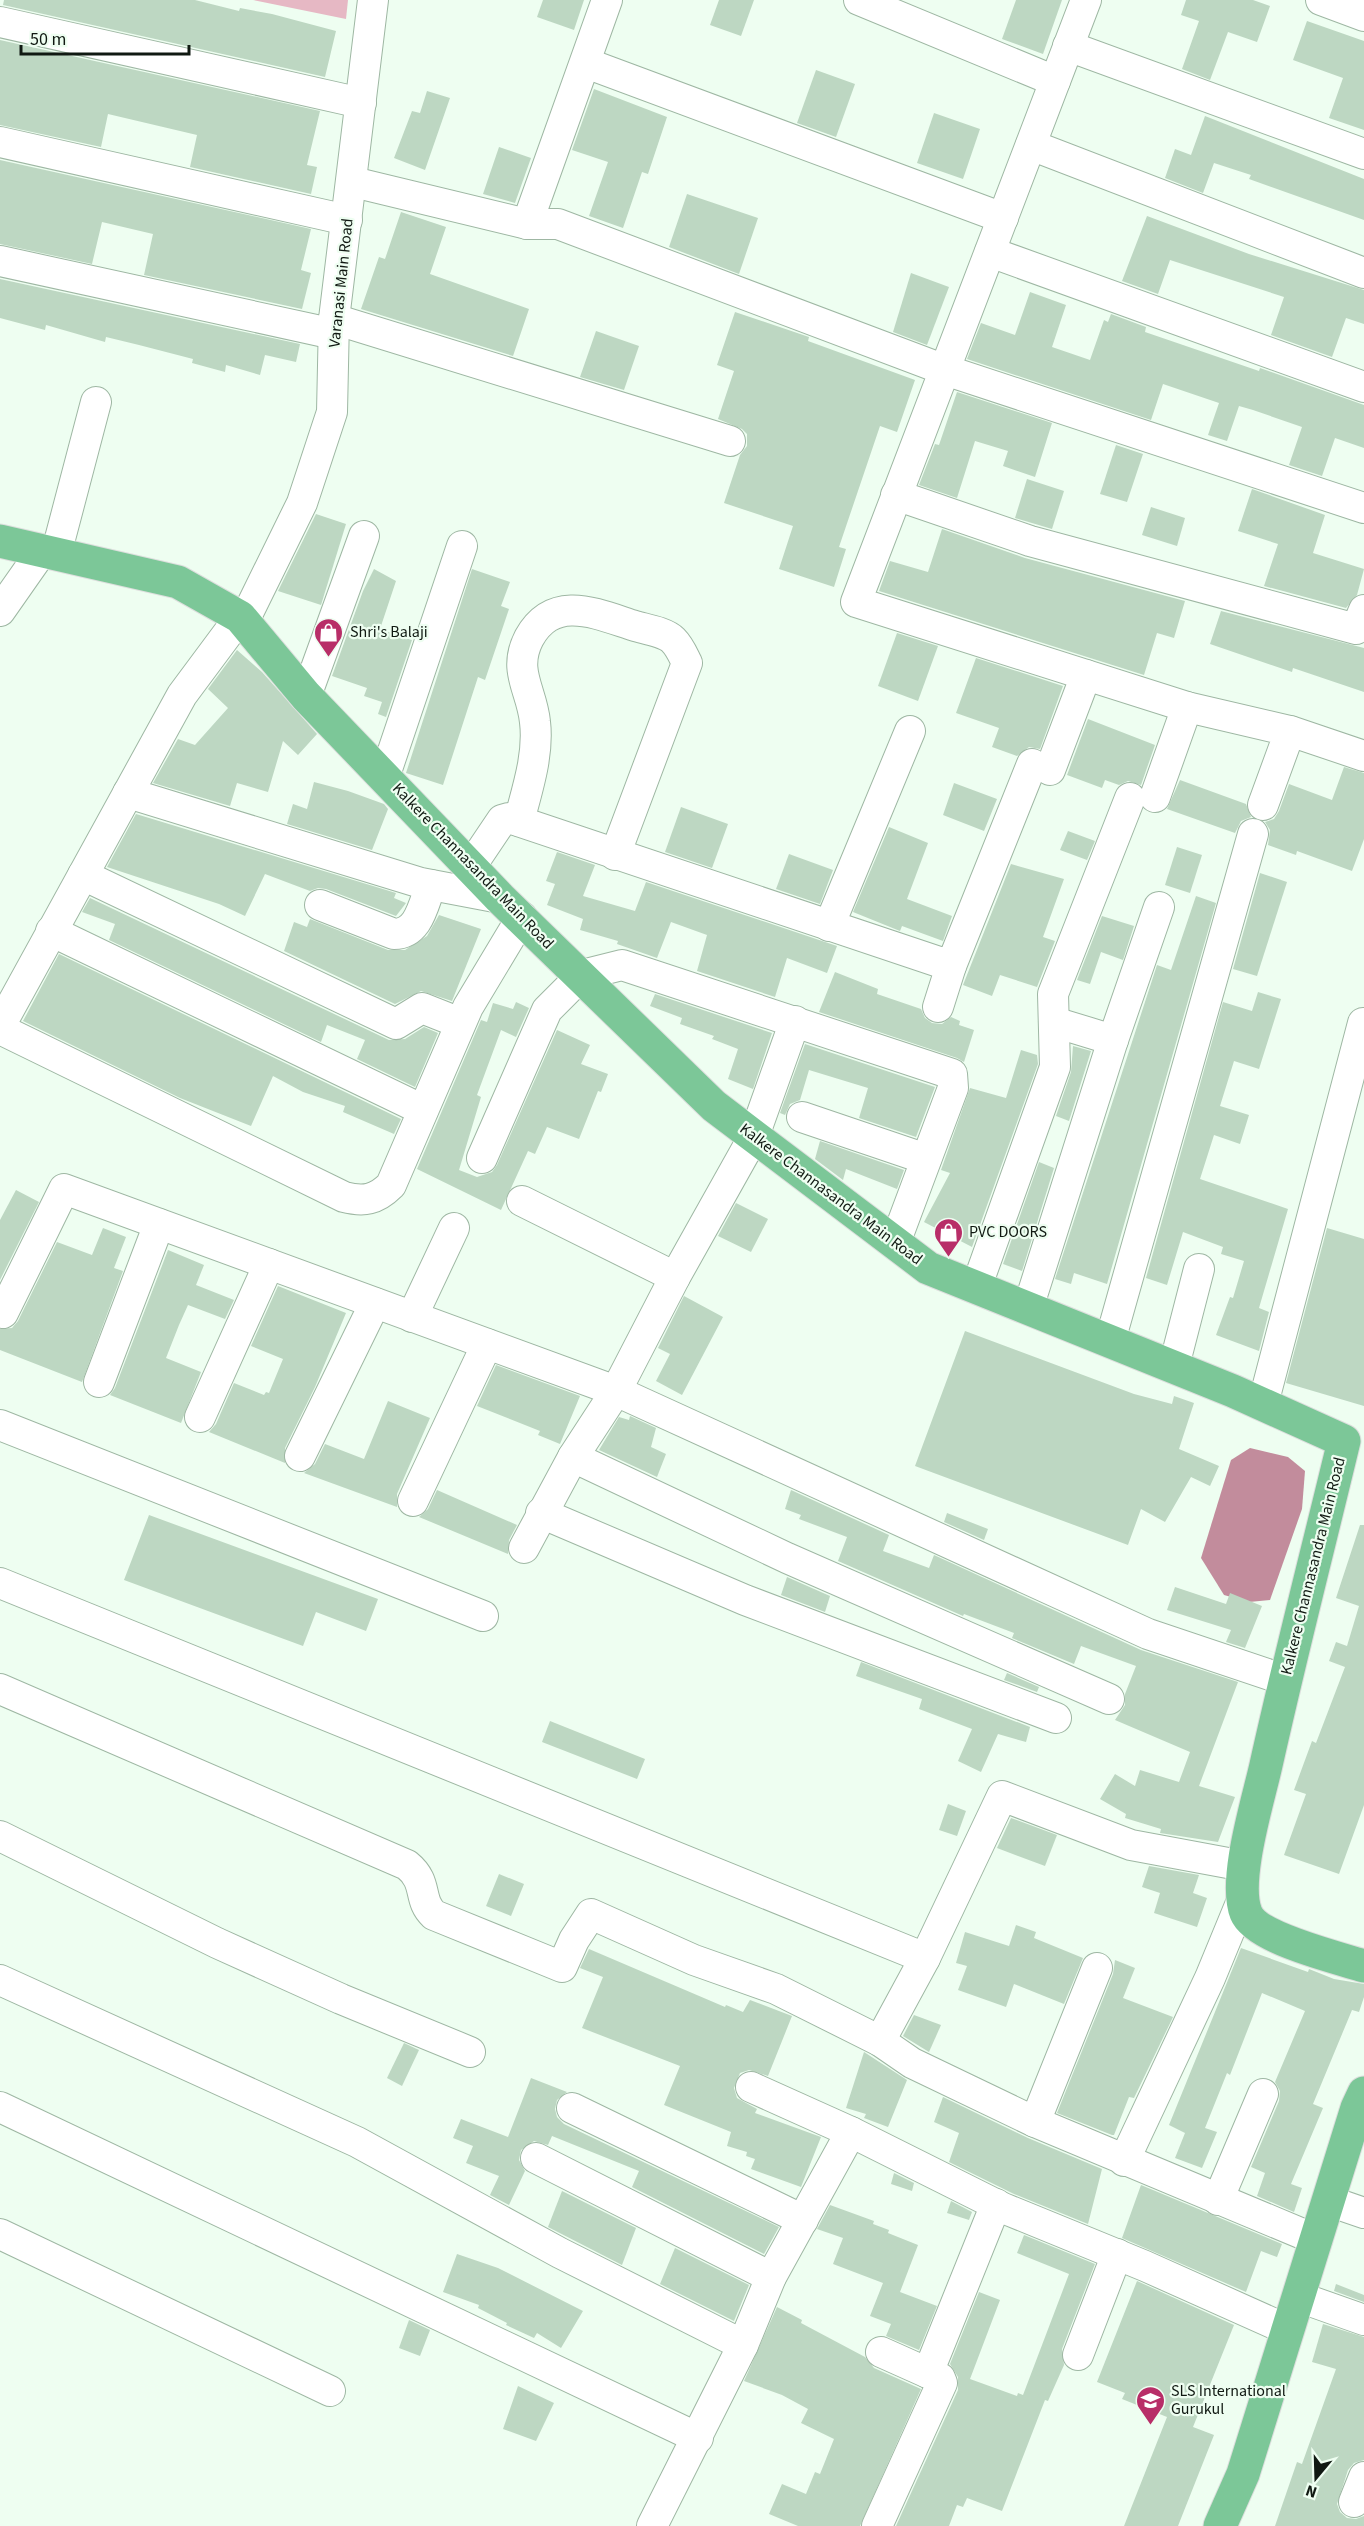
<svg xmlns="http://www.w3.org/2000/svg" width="1364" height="2526" font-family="'Source Sans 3',sans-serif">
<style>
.green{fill:#e6b8c4}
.water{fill:#c28c9c}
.building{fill:#bdd7c2}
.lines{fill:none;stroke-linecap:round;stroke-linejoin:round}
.minor-casing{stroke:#9eb7a3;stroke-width:32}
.major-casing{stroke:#dedfde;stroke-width:35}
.minor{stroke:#fff;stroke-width:30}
.major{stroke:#7cc798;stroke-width:33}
.labels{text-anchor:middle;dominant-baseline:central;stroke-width:4.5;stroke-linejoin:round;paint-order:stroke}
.street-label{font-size:16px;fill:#101912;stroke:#eefef1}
.poi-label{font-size:16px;fill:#101912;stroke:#eefef1;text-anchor:start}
</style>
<rect width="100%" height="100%" fill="#eefef1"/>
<path class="green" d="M253 0H348L346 19Z"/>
<path class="water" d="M1250 1448 1288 1457 1305 1471 1302 1509 1270 1600 1249 1602 1224 1595 1201 1558 1231 1460Z"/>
<g class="building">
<path d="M4 0H195L239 11 240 8 272 14 336 31 325 77 3 5Z"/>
<path d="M543 0H584L574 30 537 17Z"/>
<path d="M719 0H754L741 36 710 25Z"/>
<path d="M1016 0H1062L1043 54 1002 39Z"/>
<path d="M1186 0H1253L1270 6 1257 42 1228 32 1210 80 1182 69 1199 21 1181 15Z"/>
<path d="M1307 21 1364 41V130L1329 118 1343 78 1293 60Z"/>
<path d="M0 40 320 111 307 165 317 167 311 194 190 167 197 135 108 114 101 147 0 125Z"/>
<path d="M816 70 855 84 836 137 797 123Z"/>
<path d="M594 89 667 117 648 174 642 172 623 228 589 216 608 162 572 150Z"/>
<path d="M427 91 450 98 425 170 394 158 412 111 420 113Z"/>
<path d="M934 113 980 129 963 179 917 163Z"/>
<path d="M1205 116 1364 179V220L1249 179 1251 175 1214 163 1203 193 1165 178 1175 149 1191 155Z"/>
<path d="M499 147 531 158 515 203 483 194Z"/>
<path d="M0 160 311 229 301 270 311 273 302 309 144 275 153 234 102 222 92 264 0 244Z"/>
<path d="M687 194 758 218 739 274 669 247Z"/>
<path d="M401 212 446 227 430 274 529 309 513 356 361 309 379 257 385 259Z"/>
<path d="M1147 216 1249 254 1364 290V324L1346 318 1332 357 1271 335 1284 297 1170 260 1158 294 1122 281Z"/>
<path d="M911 273 949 287 927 345 893 332Z"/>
<path d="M0 279 300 344 296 362 265 355 260 375 226 365 225 372 192 363 193 359 139 345 106 337 105 342 46 325 45 330 0 318Z"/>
<path d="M1030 292 1066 305 1052 347 1090 360 1104 320 1108 322 1111 314 1146 327 1145 332 1259 371 1260 368 1364 405V448L1335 438 1322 476 1289 465 1302 427 1253 410 1239 406 1227 441 1208 435 1219 403 1163 384 1151 420 967 359 981 323 1015 335Z"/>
<path d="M735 312 809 337 808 341 915 380 897 432 880 426 839 547 846 549 834 587 779 569 793 526 724 503 740 455 747 446V434L742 429 718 419 734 371 717 365Z"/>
<path d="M596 331 639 346 624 390 580 377Z"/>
<path d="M957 392 1052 423 1035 477 1003 466 1008 451 975 441 957 498 919 485 935 444 939 445Z"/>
<path d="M1116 445 1143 454 1127 502 1100 494Z"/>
<path d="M1027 479 1064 491 1052 529 1015 518Z"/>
<path d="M1252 489 1325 515 1313 553 1364 569 1357 595 1346 608 1264 586 1278 544 1238 531Z"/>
<path d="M1151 507 1185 518 1177 546 1142 535Z"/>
<path d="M316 514 346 524 321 605 278 591Z"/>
<path d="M942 529 1025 558 1185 601 1174 638 1157 633 1144 675 879 591 890 561 928 572Z"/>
<path d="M374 569 396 581 380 629 412 640 386 717 378 714 382 702 364 696 367 688 332 676 363 591Z"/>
<path d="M472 569 510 582 501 606 509 609 485 680 478 677 443 785 406 773Z"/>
<path d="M1221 611 1364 648V692L1293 668 1292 672 1210 644Z"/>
<path d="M897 633 938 646 918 701 878 686Z"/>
<path d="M237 650 262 672 317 734 298 755 283 741 268 792 237 783 230 806 153 783 178 739 195 745 228 708 208 689Z"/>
<path d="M976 658 1063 686 1040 749 1029 747 1017 756 992 747 999 728 956 713Z"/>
<path d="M1088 719 1155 745 1141 785 1128 781 1119 785 1105 780 1102 788 1067 775Z"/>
<path d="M1344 767 1364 773V839L1352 871 1297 851 1296 855 1268 845 1270 830 1265 822 1274 819 1279 811 1289 784 1332 800Z"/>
<path d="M1180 780 1246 804 1251 817 1241 821 1235 833 1167 809Z"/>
<path d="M314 782 348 791 384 804 388 809 372 850 287 824 293 804 307 809Z"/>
<path d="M954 783 997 799 984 831 943 815Z"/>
<path d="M681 807 728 824 712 868 665 852Z"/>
<path d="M136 814 396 893 394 898 406 903 396 916 326 889 318 888 310 891 265 874 245 916 219 904 107 867Z"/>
<path d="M889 827 928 843 907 899 952 916 943 941 902 926 900 931 853 912Z"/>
<path d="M1068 831 1095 841 1087 860 1060 850Z"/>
<path d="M1177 847 1202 855 1190 893 1165 885Z"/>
<path d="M557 852 595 865 583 896 635 911 646 882 837 946 827 973 787 958 775 997 697 971 707 935 671 922 657 958 617 944 618 941 580 930 583 919 547 905 555 884 546 881Z"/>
<path d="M789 854 833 870 820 904 776 889Z"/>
<path d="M1011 864 1064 879 1043 937 1055 941 1037 987 1000 975 992 996 963 985Z"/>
<path d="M1260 873 1287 882 1257 976 1233 969Z"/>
<path d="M1196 896 1216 903 1107 1284 1074 1273 1071 1284 1055 1279 1157 965 1171 970Z"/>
<path d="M90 898 389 1040 405 1039 424 1027 438 1033 415 1087 357 1059 365 1040 327 1025 321 1042 109 940 115 924 82 912Z"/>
<path d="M439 915 481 929 452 1001 421 991 395 1004 284 951 294 922 307 927 310 919 388 950H405L427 936Z"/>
<path d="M1102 916 1134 926 1123 960 1101 952 1090 984 1077 980Z"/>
<path d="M59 954 401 1119 394 1134 343 1112 345 1106 303 1092 273 1076 251 1126 180 1098 23 1021Z"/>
<path d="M835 972 878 989 877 994 921 1009 925 1018 932 1023 942 1024 951 1017 960 1021 959 1025 974 1030 964 1062 957 1058 819 1012Z"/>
<path d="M1258 992 1281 999 1259 1069 1234 1061 1220 1106 1249 1115 1240 1144 1214 1135 1200 1179 1288 1209 1259 1308 1269 1312 1259 1351 1216 1335 1230 1297 1233 1298 1244 1261 1221 1254 1223 1247 1183 1232 1167 1285 1146 1278 1223 1002 1252 1011Z"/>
<path d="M655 994 772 1033 753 1089 728 1079 738 1049 712 1039 714 1036 680 1024 682 1018 650 1006Z"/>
<path d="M516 1002 529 1008 516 1037 501 1030 477 1095 481 1097 459 1170 477 1177 492 1172 497 1165 557 1030 590 1045 581 1064 608 1074 601 1092 598 1091 579 1139 547 1127 535 1154 528 1151 501 1210 417 1169 481 1020 487 1022 493 1003 513 1009Z"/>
<path d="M805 1044 935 1087 916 1137 859 1118 868 1088 809 1070 800 1100 790 1104 785 1115 780 1113Z"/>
<path d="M1073 1046 1091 1051 1069 1121 1056 1116 1071 1072Z"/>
<path d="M1021 1050 1037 1055 1038 1064 972 1247 924 1222 950 1173 941 1170 970 1088 1006 1098Z"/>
<path d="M820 1141 904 1170 897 1189 846 1169 843 1180 815 1159Z"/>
<path d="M1039 1162 1054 1168 1022 1271 1003 1264Z"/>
<path d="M16 1190 39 1202 0 1280V1220Z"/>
<path d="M736 1203 768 1219 751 1252 718 1236Z"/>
<path d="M103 1228 126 1237 114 1268 123 1271 82 1382 0 1350V1329L12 1328 18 1321 57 1242 92 1255Z"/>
<path d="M1327 1228 1364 1239V1406L1286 1383Z"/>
<path d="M168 1250 204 1265 196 1285 234 1300 225 1319 188 1305 179 1325 166 1358 201 1372 181 1423 110 1395 115 1388Z"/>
<path d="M278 1286 346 1313 315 1387 285 1448V1463L209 1432 216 1424 234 1383 264 1395 266 1392 269 1393 283 1359 251 1346Z"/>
<path d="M684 1296 723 1317 682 1395 656 1381 670 1354 658 1348Z"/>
<path d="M965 1331 1134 1394 1172 1404 1174 1396 1194 1403 1179 1449 1219 1466 1210 1486 1191 1477 1165 1522 1141 1509 1128 1545 915 1466Z"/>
<path d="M496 1365 580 1396 560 1444 538 1435 540 1431 477 1406Z"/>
<path d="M388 1401 430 1418 397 1494V1507L304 1473 315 1464 325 1444 364 1459Z"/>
<path d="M630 1416 656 1428 651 1447 666 1454 657 1477 599 1450 619 1417 629 1420Z"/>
<path d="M437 1490 517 1525 509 1540 508 1554 419 1517 428 1509Z"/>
<path d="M791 1490 889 1535 883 1551 929 1568 934 1555 1141 1650 1238 1682 1199 1786 1235 1797 1218 1842 1160 1833 1161 1829 1125 1818 1126 1814 1100 1799 1115 1774 1135 1786 1140 1770 1179 1782 1190 1752 1115 1720 1125 1705V1694L1136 1666 1081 1646 1074 1664 1012 1638 1014 1633 964 1614 963 1616 838 1561 847 1537 799 1519 801 1515 785 1509Z"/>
<path d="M947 1513 988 1529 984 1540 944 1522Z"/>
<path d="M149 1515 378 1599 366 1631 316 1612 303 1646 124 1580Z"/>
<path d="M1360 1525H1364V1805L1339 1874 1284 1855 1306 1794 1294 1790 1312 1741 1316 1743 1345 1667 1329 1661 1336 1642 1347 1646 1359 1606 1336 1598Z"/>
<path d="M787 1577 830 1596 825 1612 781 1595Z"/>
<path d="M1175 1587 1226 1604 1230 1593 1262 1606 1245 1648 1226 1642 1231 1630 1167 1610Z"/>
<path d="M861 1662 1030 1727 1026 1742 998 1734 981 1772 958 1761 972 1729 919 1709 922 1699 856 1676Z"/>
<path d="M1007 1673 1039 1687 1037 1692 1004 1680Z"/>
<path d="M550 1721 645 1759 637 1779 542 1742Z"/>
<path d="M948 1804 966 1811 957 1836 939 1830Z"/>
<path d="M1011 1818 1057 1835 1045 1866 997 1848Z"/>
<path d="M1149 1866 1199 1875 1193 1893 1207 1898 1197 1927 1154 1913 1160 1893 1142 1887Z"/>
<path d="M499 1874 524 1884 511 1916 486 1906Z"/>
<path d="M1016 1925 1036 1932 1034 1938 1083 1958 1064 2004 1014 1984 1006 2007 958 1990 967 1966 956 1963 965 1932 1009 1946Z"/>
<path d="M1241 1948 1308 1972 1309 1969 1334 1979 1364 1984V1997L1359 2012 1352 2010 1313 2104 1323 2108 1291 2184 1302 2188 1294 2212 1257 2196 1265 2173 1251 2167 1279 2101 1280 2091 1275 2082 1305 2011 1262 1993 1230 2075 1227 2073 1205 2128 1217 2132 1202 2168 1175 2158 1185 2133 1169 2125Z"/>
<path d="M589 1949 725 2007 726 2005 743 2012 750 2000 792 2016 768 2076 749 2070 740 2073 734 2088 737 2098 757 2109 755 2113 821 2137 801 2187 751 2169 755 2159 746 2156 747 2152 727 2146 731 2132 664 2105 680 2066 582 2028 603 1977 580 1968Z"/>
<path d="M1115 1960 1135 1968 1123 1998 1173 2017 1134 2098 1129 2097 1114 2135H1112L1057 2113 1113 1974Z"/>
<path d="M914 2015 941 2025 929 2052 903 2036Z"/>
<path d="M404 2043 419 2050 402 2086 387 2078Z"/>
<path d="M864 2052 907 2080 888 2127 864 2118 866 2114 846 2108Z"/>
<path d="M531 2078 567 2092 557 2100 555 2109 557 2117 564 2124 779 2227 764 2254 632 2187 639 2171 552 2136 548 2145 534 2141 521 2150 519 2160 525 2171 509 2205 490 2195 499 2176 466 2163 473 2146 453 2138 461 2119 508 2137Z"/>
<path d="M943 2097 1028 2138 1102 2169 1088 2224 1014 2194 949 2162 959 2133 934 2122Z"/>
<path d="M894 2173 914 2183 912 2191 891 2184Z"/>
<path d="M1141 2185 1282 2244 1277 2257 1261 2251 1246 2292 1122 2238Z"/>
<path d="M562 2191 636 2228 622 2265 548 2227Z"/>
<path d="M951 2201 972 2212 969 2220 947 2213Z"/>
<path d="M830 2205 874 2221 873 2224 889 2230 888 2233 918 2245 900 2292 937 2306 919 2350 886 2336 891 2324 870 2316 883 2283 833 2264 843 2238 817 2229Z"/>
<path d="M1024 2235 1095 2264 1062 2349 1064 2365 1048 2401 1045 2400 1002 2511 967 2498 963 2507 957 2505 949 2526H896L958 2390V2377L950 2364 979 2292 1000 2300 970 2379 1017 2396 1018 2393 1023 2395 1069 2274 1017 2253Z"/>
<path d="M675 2248 749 2285 734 2321 660 2284Z"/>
<path d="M457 2254 498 2268 583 2311 561 2348 537 2333 534 2338 506 2325 507 2323 478 2308 479 2305 443 2292Z"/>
<path d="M1137 2281 1234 2325 1193 2427 1214 2435 1178 2526H1124L1167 2417 1122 2399 1125 2393 1097 2382Z"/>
<path d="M1336 2284 1364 2295V2302L1334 2291Z"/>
<path d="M777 2307 802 2320 801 2323 865 2357 874 2368 921 2389 860 2526H798L769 2514 782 2484 806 2494 815 2472 820 2474 834 2439 801 2423 808 2409 782 2395 744 2381Z"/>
<path d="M409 2320 430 2330 420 2356 399 2348Z"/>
<path d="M1323 2324 1364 2337V2460L1354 2463 1348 2470 1337 2504 1340 2512 1347 2518 1356 2519 1364 2516V2526H1275L1297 2462 1302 2464 1336 2369 1312 2362Z"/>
<path d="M518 2386 554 2403 536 2441 503 2429Z"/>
</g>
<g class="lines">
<defs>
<g id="minor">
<path d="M859 0 1055 81"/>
<path d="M1086 0 856 602 1187 707 1290 731 1263 805"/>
<path d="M1321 0 1364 16"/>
<path d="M0 22 361 103"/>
<path d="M1068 46 1364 154"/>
<path d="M586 63 1003 218"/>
<path d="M0 142 347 220"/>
<path d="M1031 145 1364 273"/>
<path d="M353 182 527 224H558L945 370 1364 508"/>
<path d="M527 224 607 0"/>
<path d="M990 252 1364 387"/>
<path d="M0 261 334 334"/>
<path d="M334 319 730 441"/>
<path d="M896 495 1030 541 1356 629 1364 610"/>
<path d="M56 554 96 402"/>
<path d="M0 611 42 551"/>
<path d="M244 621 302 503 332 412 334 319 373 0"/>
<path d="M306 696 364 536"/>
<path d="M1290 731 1364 756"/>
<path d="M1050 770 1086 675"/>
<path d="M385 775 462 546"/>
<path d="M128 793 421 883 500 898"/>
<path d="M1155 797 1187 707"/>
<path d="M519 821C527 790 539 755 535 722 532 690 512 671 529 638 554 593 597 614 635 626 645 629 665 632 673 640 680 647 683 655 687 663L615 855"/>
<path d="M471 866 502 820 509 818 951 966 1032 764"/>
<path d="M83 875 396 1024 422 1008 460 1023"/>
<path d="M320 905 394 934C419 934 423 905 431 885"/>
<path d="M829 926 910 731"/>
<path d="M51 931 423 1110"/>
<path d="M938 1007 951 966"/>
<path d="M1054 1022 1113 1040"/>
<path d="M0 1026 182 695 240 617"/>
<path d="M0 1029 344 1197C364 1202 376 1200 391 1185L468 1007 522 917"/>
<path d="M802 1117 926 1159"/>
<path d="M482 1158 547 1010 582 975 622 965 952 1074 953 1088 895 1243"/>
<path d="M522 1201 675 1277"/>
<path d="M976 1288 1055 1067 1053 994 1130 798"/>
<path d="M1028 1308 1113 1040 1159 907"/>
<path d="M3 1313 64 1189 616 1391 1148 1634 1285 1680"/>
<path d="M412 1317 454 1228"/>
<path d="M1110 1341 1253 834"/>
<path d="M1174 1366 1199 1269"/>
<path d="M99 1382 159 1224"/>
<path d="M1263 1404 1363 1023"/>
<path d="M200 1417 269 1264"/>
<path d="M0 1425 483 1616"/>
<path d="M300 1456 375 1303"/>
<path d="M573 1457 787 1558 1109 1699"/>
<path d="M413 1501 487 1344"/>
<path d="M541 1513 745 1600 1056 1718"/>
<path d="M524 1548 573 1457 616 1391 675 1277 754 1136 795 1021"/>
<path d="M0 1583 925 1958"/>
<path d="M0 1689 407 1865C429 1883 417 1899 434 1915L562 1967 574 1940 591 1914 694 1960 776 1989 880 2041 912 2063 1035 2122 1317 2240"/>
<path d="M0 1836 217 1943 341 1999 470 2052"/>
<path d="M0 1980 357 2142 560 2253 743 2345"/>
<path d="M880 2041 925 1958 1002 1796 1131 1845 1244 1866"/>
<path d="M751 2087 851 2132 1003 2208 1145 2266 1288 2330"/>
<path d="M0 2107 698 2438"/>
<path d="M572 2108 803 2220"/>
<path d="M1035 2122 1097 1968"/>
<path d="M536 2158 771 2277"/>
<path d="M1124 2161 1210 1978 1243 1898"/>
<path d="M1218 2200 1263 2094"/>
<path d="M1329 2201 1364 2213"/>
<path d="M0 2234 330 2391"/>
<path d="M1299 2297 1364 2320"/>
<path d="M881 2352 928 2373"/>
<path d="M1078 2355 1117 2254"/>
<path d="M1354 2502 1364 2477"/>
<path d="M652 2526 743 2345 771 2277 851 2132"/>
<path d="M877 2526 942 2383 940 2378 928 2373 996 2204"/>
</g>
<g id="major">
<path d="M0 541 178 582 240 617 306 696 500 898 714 1106 928 1268 1233 1391 1344 1441C1318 1549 1290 1657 1266 1765 1258 1801 1233 1880 1246 1913 1256 1938 1338 1958 1364 1966"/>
<path d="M1220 2526 1243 2474 1357 2108 1364 2093"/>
</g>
</defs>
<use href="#minor" class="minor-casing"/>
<use href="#major" class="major-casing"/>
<use href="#minor" class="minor"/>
<use href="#major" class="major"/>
</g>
<defs>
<symbol id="shop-pin" viewBox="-11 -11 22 30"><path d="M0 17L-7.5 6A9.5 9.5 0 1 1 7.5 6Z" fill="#b82e68" stroke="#eefef1"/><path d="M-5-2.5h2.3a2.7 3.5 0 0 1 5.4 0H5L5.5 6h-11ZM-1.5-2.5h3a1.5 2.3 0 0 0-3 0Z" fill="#fff"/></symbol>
<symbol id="school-pin" viewBox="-11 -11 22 30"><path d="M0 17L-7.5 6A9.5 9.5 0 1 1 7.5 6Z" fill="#b82e68" stroke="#eefef1"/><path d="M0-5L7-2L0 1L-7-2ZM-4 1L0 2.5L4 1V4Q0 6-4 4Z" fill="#fff"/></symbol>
</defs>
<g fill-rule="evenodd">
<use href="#shop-pin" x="312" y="616" width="33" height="45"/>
<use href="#shop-pin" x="932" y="1216" width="33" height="45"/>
<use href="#school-pin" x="1134" y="2384" width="33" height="45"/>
</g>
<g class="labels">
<g class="street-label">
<text transform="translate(341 283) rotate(-84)">Varanasi Main Road</text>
<text transform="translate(473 866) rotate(46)">Kalkere Channasandra Main Road</text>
<text transform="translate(831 1194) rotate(37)">Kalkere Channasandra Main Road</text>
<text transform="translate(1313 1566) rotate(-76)">Kalkere Channasandra Main Road</text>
</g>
<g class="poi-label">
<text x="350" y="632">Shri's Balaji</text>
<text x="969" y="1232">PVC DOORS</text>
<text x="1171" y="2391">SLS International<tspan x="1171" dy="18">Gurukul</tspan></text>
</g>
</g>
<g transform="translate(1316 2478) rotate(199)" stroke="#eefef1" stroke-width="4.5" paint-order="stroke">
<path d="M0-4.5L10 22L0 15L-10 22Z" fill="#101912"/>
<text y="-9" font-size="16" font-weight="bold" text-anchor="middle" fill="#101912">N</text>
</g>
<path d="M21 45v9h168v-9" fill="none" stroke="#101912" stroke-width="3"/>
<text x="30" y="45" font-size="18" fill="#101912" stroke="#eefef1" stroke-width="4.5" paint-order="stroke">50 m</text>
</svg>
